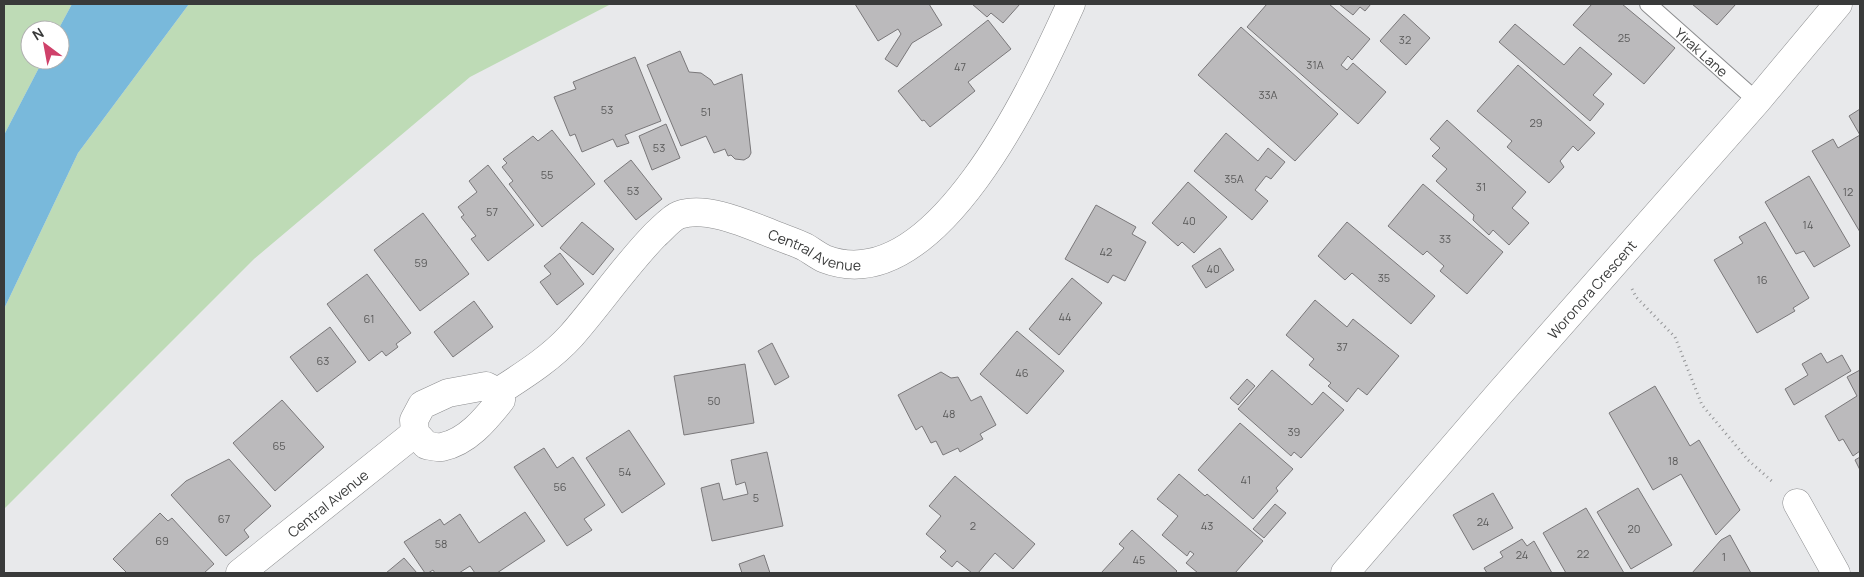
<svg xmlns="http://www.w3.org/2000/svg" width="1864" height="577" font-family="Manrope,sans-serif">
<style>
.green{fill:#bedbb6}
.water{fill:#79b9db}
.building{fill:#bbbabc;stroke:#7a787a}
.lines{fill:none;stroke-linecap:round;stroke-linejoin:round}
.lane-casing{stroke:#8c8d8f;stroke-width:18}
.street-casing{stroke:#8c8d8f;stroke-width:29}
.path{stroke:#949597;stroke-width:3;stroke-dasharray:1 4;stroke-linecap:butt}
.lane{stroke:#fff;stroke-width:16}
.street{stroke:#fff;stroke-width:28}
.labels{text-anchor:middle;dominant-baseline:central;stroke-width:4.5;stroke-linejoin:round;paint-order:stroke}
.number-label{font-size:11px;fill:#5a5a5a}
.street-label{font-size:14px;fill:#393a3a;stroke:#fff}
</style>
<rect width="100%" height="100%" fill="#e8e9eb"/>
<g class="green">
<path d="M4 4H72L58 30H30V60H43L4 135Z"/>
<path d="M189 4H611L470 77 254 259 4 509V309L78 153Z"/>
</g>
<path class="water" d="M72 4H189L78 153 4 309V135L43 60H60V30H58Z"/>
<g class="building">
<path d="M855 4H929L942 25 912 43 897 67 885 59 901 34 898 29 878 41Z"/>
<path d="M972 4H1020L1003 23 991 13 987 17Z"/>
<path d="M1267 4H1329L1370 39 1352 60 1348 56 1341 65 1347 70 1353 63 1386 92 1358 124 1247 27Z"/>
<path d="M1339 4H1371L1365 11 1360 7 1353 15Z"/>
<path d="M1592 4H1622L1675 48 1644 84 1573 25Z"/>
<path d="M1692 4H1736L1717 25Z"/>
<path d="M1404 14 1430 38 1406 65 1380 41Z"/>
<path d="M988 20 1011 49 968 82 975 91 930 127 924 120 922 121 898 91Z"/>
<path d="M1515 24 1564 65 1580 47 1612 74 1593 95 1604 104 1590 121 1499 42Z"/>
<path d="M1241 27 1338 114 1295 161 1198 75Z"/>
<path d="M680 51 689 72 701 73 711 80 714 85 742 74 751 153 749 157 744 160 735 159 731 155 728 156 725 149 714 153 706 136 681 146 647 65Z"/>
<path d="M635 57 661 121 625 135 629 143 617 147 613 139 582 152 575 134 570 136 554 97 576 89 573 82Z"/>
<path d="M1518 65 1595 133 1578 151 1573 146 1560 161 1564 167 1549 183 1507 147 1512 141 1477 111Z"/>
<path d="M1860 109V135L1849 116Z"/>
<path d="M1447 120 1526 192 1512 208 1529 223 1509 245 1493 230 1489 235 1473 220 1474 215 1436 181 1447 169 1432 156 1440 148 1430 139Z"/>
<path d="M666 124 680 158 652 170 639 136Z"/>
<path d="M552 130 595 184 542 227 509 184 513 181 502 167 507 163 503 159 533 136 538 141Z"/>
<path d="M1226 133 1258 161 1268 148 1285 162 1271 179 1266 176 1255 190 1268 201 1252 220 1194 171Z"/>
<path d="M1860 135V232L1812 151 1833 139 1838 148Z"/>
<path d="M631 160 662 199 636 220 604 181Z"/>
<path d="M488 165 534 225 488 261 471 239 476 236 461 217 464 215 458 207 477 192 469 181Z"/>
<path d="M1809 176 1850 246 1814 267 1804 251 1796 254 1765 202Z"/>
<path d="M1188 182 1227 217 1194 253 1182 242 1178 246 1152 223Z"/>
<path d="M1423 184 1503 252 1467 294 1440 271 1444 266 1427 251 1423 255 1388 226Z"/>
<path d="M1096 205 1136 227 1132 234 1146 242 1125 281 1113 275 1108 283 1065 259Z"/>
<path d="M423 213 469 274 420 311 374 250Z"/>
<path d="M582 222 614 249 593 275 560 248Z"/>
<path d="M1347 222 1435 296 1411 324 1352 273 1345 280 1318 256Z"/>
<path d="M1765 222 1809 298 1793 308 1795 311 1757 333 1714 260 1743 243 1739 237Z"/>
<path d="M1220 248 1234 270 1206 288 1192 266Z"/>
<path d="M560 253 584 284 557 305 540 282 551 274 544 266Z"/>
<path d="M367 274 411 333 396 344 398 347 386 356 382 351 369 361 327 304Z"/>
<path d="M1072 278 1102 303 1059 355 1029 329Z"/>
<path d="M1315 300 1347 327 1353 319 1399 356 1367 395 1358 388 1347 402 1328 386 1331 383 1309 365 1314 359 1286 335Z"/>
<path d="M474 301 493 327 453 357 434 332Z"/>
<path d="M330 327 356 362 317 392 290 357Z"/>
<path d="M1017 331 1064 371 1027 414 980 374Z"/>
<path d="M772 343 789 377 775 385 758 351Z"/>
<path d="M1821 353 1827 363 1842 355 1851 371 1794 405 1785 389 1808 375 1802 364Z"/>
<path d="M745 364 754 423 684 435 674 376Z"/>
<path d="M1272 370 1312 405 1323 392 1344 410 1301 458 1294 452 1291 456 1238 409Z"/>
<path d="M1860 370V451L1853 456 1843 439 1839 441 1825 416 1857 396 1847 377Z"/>
<path d="M941 372 951 378 958 377 971 401 981 396 996 425 980 434 983 439 960 452 958 448 943 455 936 441 931 443 922 426 916 430 898 395Z"/>
<path d="M1247 379 1255 386 1238 405 1230 398Z"/>
<path d="M1655 386 1690 446 1699 440 1740 510 1716 535 1681 474 1653 490 1609 413Z"/>
<path d="M282 400 324 447 275 491 233 443Z"/>
<path d="M1240 423 1293 469 1276 488 1278 491 1253 519 1198 470Z"/>
<path d="M629 430 665 484 622 513 586 458Z"/>
<path d="M544 448 557 468 573 457 605 505 584 519 592 530 567 546 514 467Z"/>
<path d="M767 452 783 526 712 541 701 488 719 483 723 500 748 494 745 482 736 485 731 460Z"/>
<path d="M1860 457V470L1855 460Z"/>
<path d="M229 459 271 506 244 530 249 537 226 556 171 495 186 481Z"/>
<path d="M1179 474 1205 496 1207 494 1263 541 1235 573H1198L1186 563 1194 554 1190 551 1187 556 1162 535 1178 516 1157 499Z"/>
<path d="M955 476 1035 544 1013 569 995 553 978 573H972L957 561 952 567 940 557 946 551 926 534 941 516 929 506Z"/>
<path d="M1638 488 1672 545 1631 569 1597 512Z"/>
<path d="M1493 493 1513 528 1473 550 1453 515Z"/>
<path d="M1275 504 1286 513 1264 538 1253 529Z"/>
<path d="M1586 508 1624 573H1566L1543 533Z"/>
<path d="M525 512 545 541 497 573H475L470 566 459 573H435L433 570 428 573H425L404 542 440 519 444 525 460 514 479 543Z"/>
<path d="M160 513 168 521 172 518 214 564 204 573H127L113 559Z"/>
<path d="M1132 530 1177 571 1175 573H1101L1124 548 1119 544Z"/>
<path d="M1730 535 1751 573H1692L1721 540Z"/>
<path d="M1522 539 1527 546 1534 541 1552 573H1487L1484 568 1503 557 1500 552Z"/>
<path d="M764 555 770 573H742L739 564Z"/>
<path d="M404 558 417 573H386Z"/>
</g>
<g class="lines">
<defs>
<g id="lane">
<path id="s1" d="M1648 4 1757 101"/>
</g>
<g id="street">
<path d="M486 386 498 392 501 400C485 420 467 442 442 447 437 448 431 446 426 445L415 433 414 420 422 405 448 393Z"/>
<path id="s2" d="M498 392C524 375 550 359 571 336 600 303 624 267 655 235 662 229 671 218 679 215 707 205 749 225 775 235 785 239 795 242 805 247 812 251 818 256 825 259 937 302 1036 81 1071 4"/>
<path d="M1797 503 1836 573"/>
<path id="s3" d="M240 573 415 433"/>
<path id="s4" d="M1345 573 1500 393 1757 101 1838 4"/>
</g>
</defs>
<use href="#lane" class="lane-casing"/>
<use href="#street" class="street-casing"/>
<path class="path" d="M1632 289 1636 297 1675 337 1702 405 1748 460 1774 483"/>
<use href="#lane" class="lane"/>
<use href="#street" class="street"/>
</g>
<g class="labels">
<g class="number-label">
<text x="1624" y="37">25</text>
<text x="1405" y="39">32</text>
<text x="1315" y="64">31A</text>
<text x="960" y="66">47</text>
<text x="1268" y="94">33A</text>
<text x="607" y="109">53</text>
<text x="706" y="111">51</text>
<text x="1536" y="122">29</text>
<text x="659" y="147">53</text>
<text x="547" y="174">55</text>
<text x="1234" y="178">35A</text>
<text x="1481" y="186">31</text>
<text x="633" y="190">53</text>
<text x="1848" y="191">12</text>
<text x="492" y="211">57</text>
<text x="1189" y="220">40</text>
<text x="1808" y="224">14</text>
<text x="1445" y="238">33</text>
<text x="1106" y="251">42</text>
<text x="421" y="262">59</text>
<text x="1213" y="268">40</text>
<text x="1384" y="277">35</text>
<text x="1762" y="279">16</text>
<text x="1065" y="316">44</text>
<text x="369" y="318">61</text>
<text x="1342" y="346">37</text>
<text x="323" y="360">63</text>
<text x="1022" y="372">46</text>
<text x="714" y="400">50</text>
<text x="949" y="413">48</text>
<text x="1294" y="431">39</text>
<text x="279" y="445">65</text>
<text x="1673" y="460">18</text>
<text x="625" y="471">54</text>
<text x="1246" y="479">41</text>
<text x="560" y="486">56</text>
<text x="756" y="497">5</text>
<text x="224" y="518">67</text>
<text x="1483" y="521">24</text>
<text x="973" y="525">2</text>
<text x="1207" y="525">43</text>
<text x="1634" y="528">20</text>
<text x="162" y="540">69</text>
<text x="441" y="543">58</text>
<text x="1583" y="553">22</text>
<text x="1522" y="554">24</text>
<text x="1724" y="556">1</text>
<text x="1139" y="559">45</text>
</g>
<g class="street-label">
<text stroke="none"><textPath href="#s1" startOffset="72">Yirak Lane</textPath></text>
<text stroke="none"><textPath href="#s2" startOffset="398">Central Avenue</textPath></text>
<text stroke="none"><textPath href="#s4" startOffset="376">Woronora Crescent</textPath></text>
<text stroke="none"><textPath href="#s3" startOffset="112">Central Avenue</textPath></text>
</g>
</g>
<rect width="1864" height="577" fill="none" stroke="#393a3a" stroke-width="10"/>
<g transform="translate(45 45) rotate(328)"><circle r="24" fill="#ffffff" stroke="#b0b0b0"/>
<path d="M0-4L9 19L0 12L-9 19Z" fill="#cf416a"/>
<text y="-8" font-size="14" font-weight="bold" text-anchor="middle" fill="#393a3a">N</text>
</g>
</svg>
